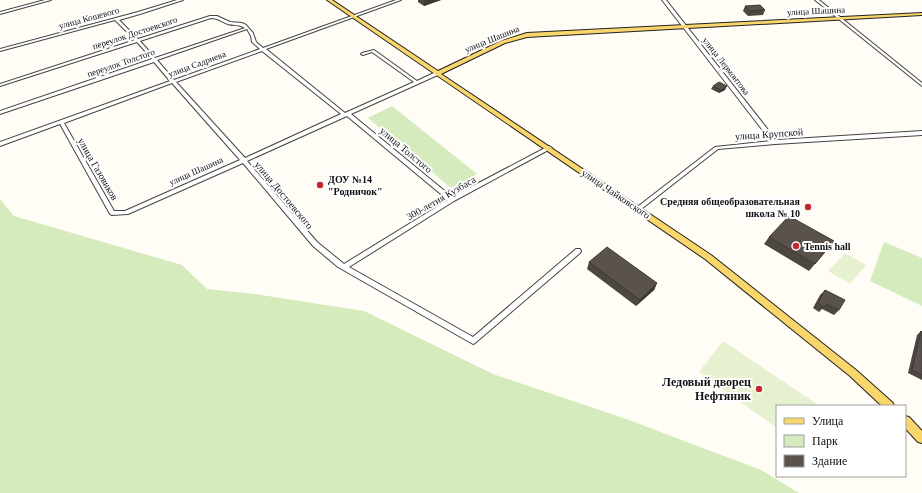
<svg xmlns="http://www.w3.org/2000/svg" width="922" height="493" font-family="'Times New Roman',serif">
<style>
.green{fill:#d5ebbd}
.pitch{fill:#e6f2cf}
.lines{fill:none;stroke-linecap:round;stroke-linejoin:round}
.minor-casing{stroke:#444;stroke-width:2}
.major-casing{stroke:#222;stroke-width:2}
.minor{fill:#fff;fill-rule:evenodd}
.major{fill:#f9d66b;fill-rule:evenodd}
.wall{fill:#4d4742}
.shaded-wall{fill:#3f3936}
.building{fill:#5a524d;stroke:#3f3936}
.poi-dot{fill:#c4262e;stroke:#fff;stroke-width:1.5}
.labels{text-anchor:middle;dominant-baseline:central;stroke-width:4;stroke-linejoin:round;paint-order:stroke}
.far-street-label{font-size:9px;fill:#111;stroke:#fff}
.street-label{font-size:10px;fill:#111;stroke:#fff}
.poi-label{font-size:10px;font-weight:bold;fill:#111;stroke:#fff;text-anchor:start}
.near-poi-label{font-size:12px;font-weight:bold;fill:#111;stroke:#fff;text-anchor:end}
</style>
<rect width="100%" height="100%" fill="#fffdf5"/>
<g class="green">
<path d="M392 106 477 174 451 188 368 118Z"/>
<path d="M0 199 14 216 182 265 207 289 255 294 364 311 493 374 629 420 761 470 799 493H0Z"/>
<path d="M884 242 922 258V306L870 281Z"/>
</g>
<g class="pitch">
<path d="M845 253 866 265 850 284 828 271Z"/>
<path d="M723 341 820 406H777V428L699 372Z"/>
</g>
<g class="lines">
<defs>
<g id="minor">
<path d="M45 0H51L0 14V12Z"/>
<path d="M177 0H183L140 14 119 20 138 39 210 16H217L230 22 242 23 246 25 253 33 256 42 263 48 396 0H401L266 49 345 113 414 82 372 52 363 55 361 54 362 53 374 50 417 81 436 72H440V74L351 114 452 197 547 147 549 146 552 148 454 201 349 267 473 337 576 249H580L581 251 580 253 475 343 473 344 338 267 313 246 243 163 128 214 112 215 110 214 60 124 0 146V142L170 81 154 62 0 114V111L152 59 137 42 0 86V84L135 40 115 20 0 51V49L138 12ZM211 18C218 18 222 22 228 24 233 26 239 24 245 28L155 58 140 41ZM247 29 251 36 252 42 260 49 174 80 157 60ZM262 51 341 114 245 158 176 82ZM172 83 240 160 125 211H114L64 123ZM347 116 448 200 344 264 317 242 247 161Z"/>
<path d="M662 0H666L776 140 922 131V135L775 144 718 149 640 210H636L635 209 636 208 715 147 771 141Z"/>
<path d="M815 0H819L922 83V86Z"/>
</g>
<g id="major">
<path d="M327 0H332L438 71 501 41 527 33 922 13V15L527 37 505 43 441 74 711 255 856 370 893 403 894 406H882L850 376 705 259Z"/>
<path d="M905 416 909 417 922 431V443L918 442 905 428Z"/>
</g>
</defs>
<use href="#minor" class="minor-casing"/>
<use href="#major" class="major-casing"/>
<use href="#minor" class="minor"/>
<use href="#major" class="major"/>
</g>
<g class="wall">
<path d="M418 0H441L424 6 418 2Z"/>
<path d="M745 6 765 10 763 15 748 16 743 11Z"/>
<path d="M713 86 725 90 719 93 711 89Z"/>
<path d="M769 237 834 241 809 271 764 244Z"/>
<path d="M589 262 657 283 654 290 636 306 587 269Z"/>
<path d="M825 290 839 310 834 315 822 309 819 312 813 308 820 295Z"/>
<path d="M921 331 922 332V380L908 373 917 335Z"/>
</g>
<g class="shaded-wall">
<path d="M427 0H441L424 6V1Z"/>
<path d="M727 86 725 90 719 93 721 90Z"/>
<path d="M657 283 654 290 636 306 640 300Z"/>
</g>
<g class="building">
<path d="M760 5 765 10 750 11 745 6Z"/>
<path d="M719 82 727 86 721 90 713 86Z"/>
<path d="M789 216 834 241 815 264 769 237Z"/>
<path d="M607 247 657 283 640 300 589 262Z"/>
<path d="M825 290 845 300 839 310 827 304 824 307 818 303Z"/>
<path d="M921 331 922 332V375L912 370Z"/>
</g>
<g class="poi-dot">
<circle cx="320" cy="185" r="4"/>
<circle cx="808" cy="207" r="4"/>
<circle cx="796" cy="246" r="4"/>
<circle cx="759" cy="389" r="4"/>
</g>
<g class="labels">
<g class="far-street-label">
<text transform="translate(816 11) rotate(-3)">улица Шашина</text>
<text transform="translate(89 18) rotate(-15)">улица Кошевого</text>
<text transform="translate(135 33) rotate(-18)">переулок Достоевского</text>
<text transform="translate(492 39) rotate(-22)">улица Шашина</text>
<text transform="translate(121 63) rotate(-19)">переулок Толстого</text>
<text transform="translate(197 64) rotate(-20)">улица Садриева</text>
<text transform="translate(726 66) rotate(52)">улица Лермонтова</text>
<text transform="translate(196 171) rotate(-24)">улица Шашина</text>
</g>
<g class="street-label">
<text transform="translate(769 134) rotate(-4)">улица Крупской</text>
<text transform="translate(406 150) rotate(40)">улица Толстого</text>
<text transform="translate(98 169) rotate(60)">улица Газовиков</text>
<text transform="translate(616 194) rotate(34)">улица Чайковского</text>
<text transform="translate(284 195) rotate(50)">улица Достоевского</text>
<text transform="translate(441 198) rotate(-30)">300-летия Кузбаса</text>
</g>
<g class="poi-label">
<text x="328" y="179">ДОУ №14<tspan x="328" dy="12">"Родничок"</tspan></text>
<text x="800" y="201" text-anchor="end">Средняя общеобразовательная<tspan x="800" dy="12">школа № 10</tspan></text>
<text x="804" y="246">Tennis hall</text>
</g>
<g class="near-poi-label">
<text x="751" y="382">Ледовый дворец<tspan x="751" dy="14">Нефтяник</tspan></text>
</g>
</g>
<rect x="776" y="405" width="130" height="72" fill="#ffffff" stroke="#a0a0a0"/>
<rect x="784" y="418" width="20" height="6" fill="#f9d66b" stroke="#a0a0a0"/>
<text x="812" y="425" font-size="12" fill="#111111">Улица</text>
<rect x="784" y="435" width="20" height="12" fill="#d5ebbd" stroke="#a0a0a0"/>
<text x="812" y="445" font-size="12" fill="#111111">Парк</text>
<rect x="784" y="455" width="20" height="12" fill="#5a524d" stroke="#a0a0a0"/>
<text x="812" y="465" font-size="12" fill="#111111">Здание</text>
</svg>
